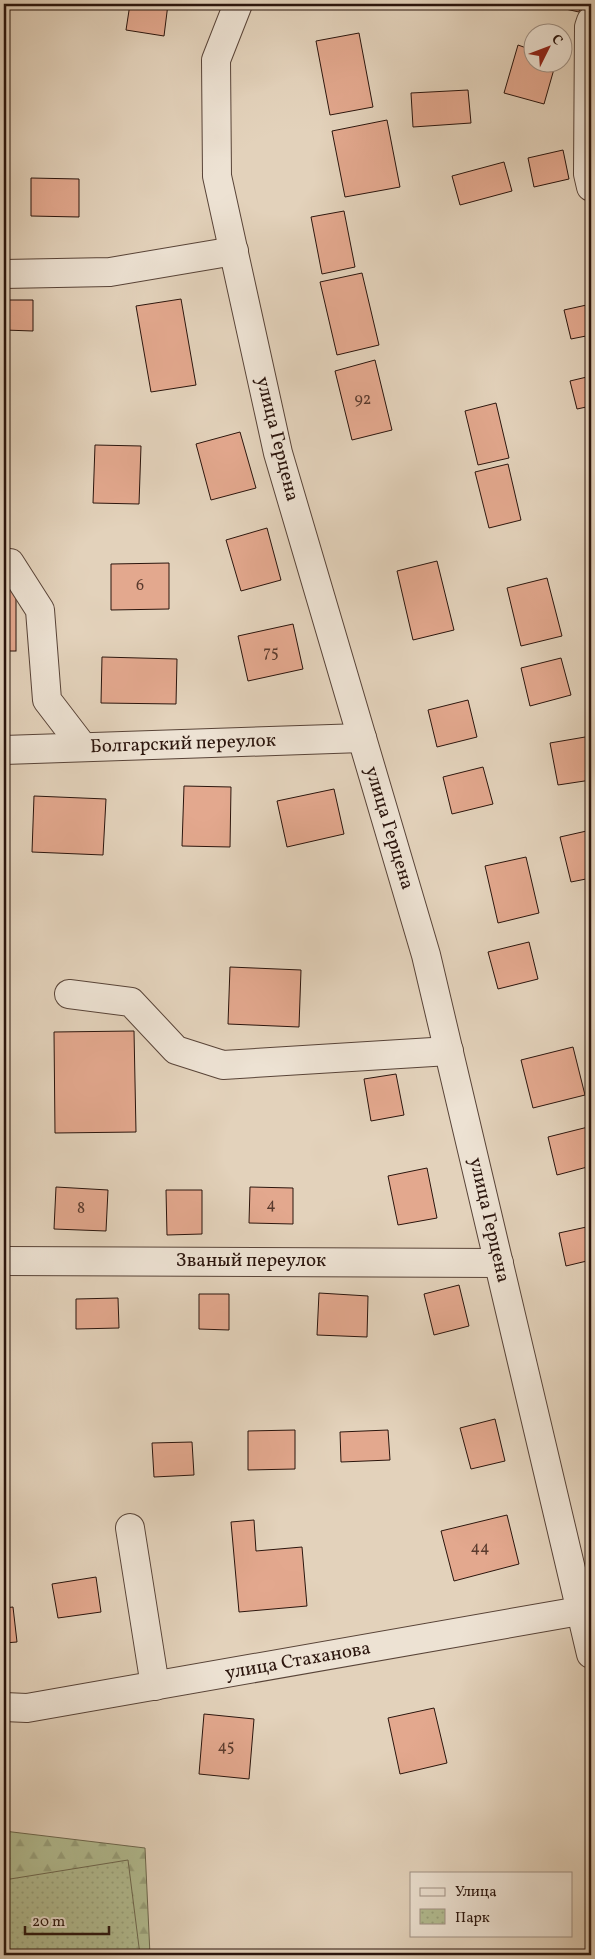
<svg xmlns="http://www.w3.org/2000/svg" width="595" height="1959" font-family="Vollkorn,serif">
<style>
.forest{fill:url(#forest-firs);stroke:#6e684f}
.park{fill:url(#park-dots);stroke:#6e684f}
.building{fill:#e3a88e;stroke:#2b150d}
.lines{fill:none;stroke-linecap:round;stroke-linejoin:round}
.minor-casing{stroke:#594438;stroke-width:30}
.minor{stroke:#ede2d3;stroke-width:28}
.labels{text-anchor:middle;dominant-baseline:central;stroke-width:5;stroke-linejoin:round;paint-order:stroke}
.number-label{font-size:16px;fill:#593a2d}
.street-label{font-size:19px;fill:#2b150d;stroke:#ede2d3}
</style>
<defs>
<pattern id="forest-firs" width="22" height="20" patternUnits="userSpaceOnUse" patternTransform="scale(1.25)"><rect width="22" height="20" fill="#b2bc91"/><path d="M5 1l3.5 6h-7zM16 11l3.5 6h-7z" fill="#99a17c"/></pattern>
<pattern id="park-dots" width="8" height="8" patternUnits="userSpaceOnUse" patternTransform="scale(1.25)"><rect width="8" height="8" fill="#b2bc91"/><path d="M2 2h.1M6 6h.1" fill="none" stroke="#99a17c" stroke-width="1.8" stroke-linecap="round"/></pattern>
</defs>
<rect width="100%" height="100%" fill="#e3d2bb"/>
<filter id="stains"><feTurbulence type="fractalNoise" baseFrequency=".004" numOctaves="4"/><feColorMatrix values="0 0 0 0 .2 0 0 0 0 .09 0 0 0 0 .02 0 0 0 .5 -.17"/></filter>
<radialGradient id="worn" r=".72"><stop offset=".6" stop-color="#630" stop-opacity="0"/><stop offset="1" stop-color="#630" stop-opacity=".3"/></radialGradient>
<path class="forest" d="M4 1831 145 1848 150 1955H4Z"/>
<path class="park" d="M128 1860 140 1955H4V1880Z"/>
<g class="building">
<path d="M130 4H168L164 36 126 30Z"/>
<path d="M543 4H581L579 12Z"/>
<path d="M359 33 373 107 330 115 316 41Z"/>
<path d="M518 45 532 50V62H556L544 104 504 93Z"/>
<path d="M468 90 471 123 413 127 411 93Z"/>
<path d="M387 120 400 187 345 197 332 131Z"/>
<path d="M563 150 569 179 534 187 528 158Z"/>
<path d="M504 162 512 191 460 205 452 176Z"/>
<path d="M31 178 79 179V217L31 216Z"/>
<path d="M344 211 355 267 322 274 311 217Z"/>
<path d="M362 273 379 345 337 355 320 282Z"/>
<path d="M181 299 196 385 151 392 136 306Z"/>
<path d="M4 300H33V331L4 330Z"/>
<path d="M591 304V335L571 339 564 310Z"/>
<path d="M375 360 392 430 352 440 335 371Z"/>
<path d="M591 376V406L577 409 570 381Z"/>
<path d="M496 403 509 458 478 465 465 411Z"/>
<path d="M240 432 256 488 211 500 196 444Z"/>
<path d="M95 445 141 446 139 504 93 503Z"/>
<path d="M508 464 521 520 489 528 475 472Z"/>
<path d="M267 528 281 580 241 591 226 540Z"/>
<path d="M437 561 454 630 413 640 397 571Z"/>
<path d="M169 563V609L111 610V564Z"/>
<path d="M547 578 562 636 521 646 507 588Z"/>
<rect x="4" y="584" width="12" height="67"/>
<path d="M293 624 303 669 248 681 238 636Z"/>
<path d="M102 657 177 659 176 704 101 703Z"/>
<path d="M561 658 571 695 530 706 521 668Z"/>
<path d="M468 700 477 737 437 747 428 710Z"/>
<path d="M591 736V780L558 785 550 743Z"/>
<path d="M483 767 493 804 452 814 443 777Z"/>
<path d="M184 786 231 787 230 847 182 846Z"/>
<path d="M334 789 344 834 287 847 277 801Z"/>
<path d="M34 796 106 799 103 855 32 852Z"/>
<path d="M591 830V878L571 882 560 837Z"/>
<path d="M526 857 539 913 498 923 485 866Z"/>
<path d="M529 942 538 979 498 989 488 952Z"/>
<path d="M230 967 301 970 299 1027 228 1024Z"/>
<path d="M134 1031 136 1132 55 1133 54 1032Z"/>
<path d="M573 1047 585 1095 533 1108 521 1060Z"/>
<path d="M396 1074 404 1115 371 1121 364 1079Z"/>
<path d="M588 1127 591 1139V1166L557 1175 548 1137Z"/>
<path d="M427 1168 437 1218 398 1225 388 1176Z"/>
<path d="M56 1187 108 1190 106 1231 54 1229Z"/>
<path d="M250 1187 293 1188V1224L249 1223Z"/>
<path d="M166 1190H202V1234L167 1235Z"/>
<path d="M591 1226V1260L566 1266 559 1233Z"/>
<path d="M459 1285 469 1326 434 1335 424 1294Z"/>
<path d="M319 1293 368 1296 367 1337 317 1335Z"/>
<path d="M199 1294H229V1330L199 1329Z"/>
<path d="M118 1298 119 1328 76 1329V1299Z"/>
<path d="M591 1311V1333L586 1312Z"/>
<path d="M495 1419 505 1461 471 1469 460 1428Z"/>
<path d="M295 1430V1469L248 1470V1431Z"/>
<path d="M388 1430 390 1460 341 1462 340 1432Z"/>
<path d="M192 1442 194 1475 154 1477 152 1443Z"/>
<path d="M507 1515 519 1564 454 1581 441 1531Z"/>
<path d="M254 1520 256 1551 302 1547 307 1606 239 1612 231 1522Z"/>
<path d="M96 1577 101 1612 58 1618 52 1584Z"/>
<path d="M13 1607 17 1642 4 1643V1608Z"/>
<path d="M434 1708 447 1763 400 1774 388 1718Z"/>
<path d="M204 1714 254 1719 249 1779 199 1774Z"/>
</g>
<g class="lines">
<defs>
<g id="minor">
<path d="M238 4 216 60 217 176 278 453 426 955 591 1654"/>
<path d="M591 21 589 27 588 174 591 187"/>
<path d="M4 274 110 272 234 251"/>
<path d="M4 563H10L40 610 47 700 83 747"/>
<path d="M4 750 362 738"/>
<path d="M69 994 131 1002 176 1050 223 1065 449 1051"/>
<path d="M4 1261 499 1263"/>
<path d="M130 1528 155 1686"/>
<path d="M4 1707 27 1708 591 1609"/>
</g>
</defs>
<use href="#minor" class="minor-casing"/>
<use href="#minor" class="minor"/>
</g>
<g class="labels">
<g class="number-label">
<text x="363" y="400">92</text>
<text x="140" y="586">6</text>
<text x="271" y="653">75</text>
<text x="271" y="1205">4</text>
<text x="81" y="1209">8</text>
<text x="480" y="1548">44</text>
<text x="226" y="1747">45</text>
</g>
<g class="street-label">
<text transform="translate(277 439) rotate(76)">улица Герцена</text>
<text transform="translate(183 744) rotate(-2)">Болгарский переулок</text>
<text transform="translate(389 828) rotate(73)">улица Герцена</text>
<text transform="translate(489 1220) rotate(77)">улица Герцена</text>
<text x="251" y="1261">Званый переулок</text>
<text transform="translate(298 1661) rotate(-10)">улица Стаханова</text>
</g>
</g>
<rect width="595" height="1959" fill="none" stroke="#e3d2bb" stroke-width="20"/>
<rect x="5" y="5" width="585" height="1949" fill="none" stroke="#2b150d" stroke-width="2.5"/>
<rect x="10" y="10" width="575" height="1939" fill="none" stroke="#2b150d"/>
<rect x="410" y="1872" width="162" height="65" fill="#ede2d3" stroke="#9f9084"/>
<rect x="420" y="1888" width="25" height="8" fill="#ede2d3" stroke="#9f9084"/>
<text x="455" y="1896" font-size="15" fill="#2b150d">Улица</text>
<rect x="420" y="1909" width="25" height="15" fill="url(#park-dots)" stroke="#9f9084"/>
<text x="455" y="1922" font-size="15" fill="#2b150d">Парк</text>
<g transform="translate(548 48) rotate(48)"><circle r="24" fill="#ede2d3" stroke="#9f9084"/>
<path d="M0-4L9 19L0 12L-9 19Z" fill="#8f2418"/>
<text y="-8" font-size="14" font-weight="bold" text-anchor="middle" fill="#2b150d">С</text>
</g>
<path d="M25 1926v8h84v-8" fill="none" stroke="#2b150d" stroke-width="2.5"/>
<text x="32" y="1926" font-size="15" fill="#2b150d" stroke="#ede2d3" stroke-width="4" paint-order="stroke">20 m</text>
<rect width="100%" height="100%" filter="url(#stains)"/>
<rect width="100%" height="100%" fill="url(#worn)"/>
</svg>
